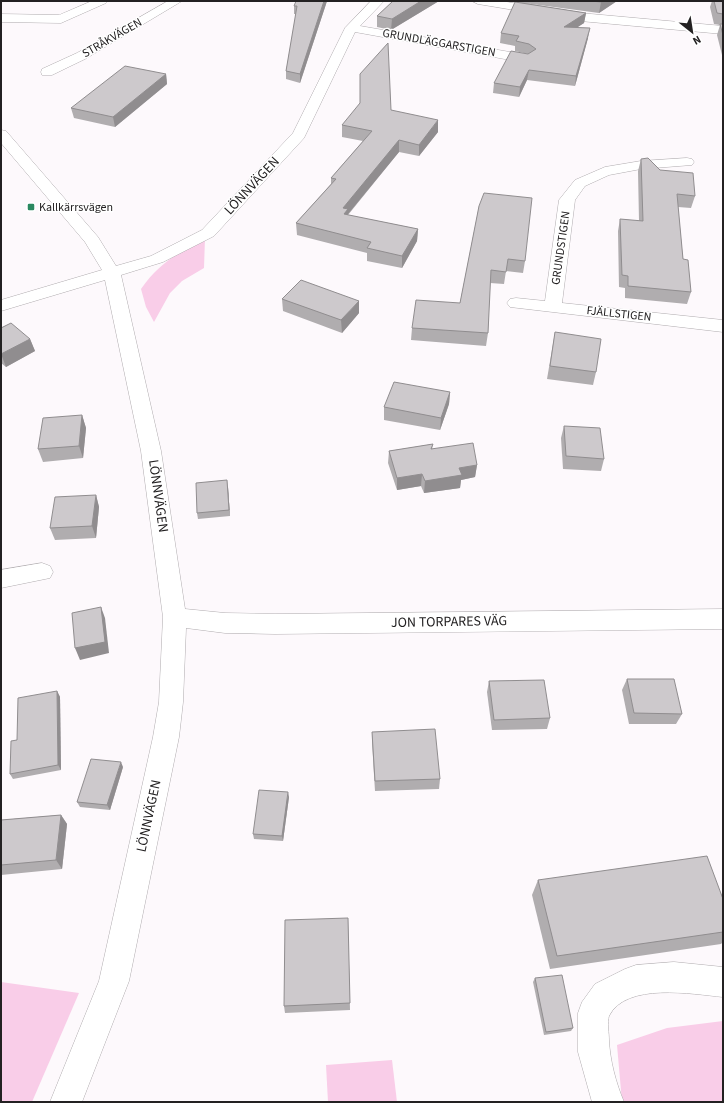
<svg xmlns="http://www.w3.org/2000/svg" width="724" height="1103" font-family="'Source Sans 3',sans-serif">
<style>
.green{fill:#f9cde8}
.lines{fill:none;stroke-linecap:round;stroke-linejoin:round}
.minor-casing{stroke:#b0acaf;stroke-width:1}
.minor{fill:#fff;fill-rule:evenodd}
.wall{fill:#b0adaf}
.shaded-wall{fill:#908d8f}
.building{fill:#cdc9cc;stroke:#908d8f}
.poi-dot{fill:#2a8960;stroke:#fff;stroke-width:1.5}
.labels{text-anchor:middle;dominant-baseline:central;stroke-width:3;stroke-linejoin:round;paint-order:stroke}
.far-street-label{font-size:12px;fill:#232122;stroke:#fff}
.far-poi-label{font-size:12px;fill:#232122;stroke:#fff;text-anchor:start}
.street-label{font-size:14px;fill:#232122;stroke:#fff}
</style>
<rect width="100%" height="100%" fill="#fdf9fc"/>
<g class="green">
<path d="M205 238 204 268 182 281 170 293 154 322 146 307 141 289C160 262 177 254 205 238Z"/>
<path d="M1 982 79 993 32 1102H1Z"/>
<path d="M723 1021V1102H622L617 1045 667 1028Z"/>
<path d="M392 1060 397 1102H328L326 1065Z"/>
</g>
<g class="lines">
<defs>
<g id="minor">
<path d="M92 1H108L106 3 61 23 1 22V14L59 15Z"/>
<path d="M168 1H182L85 59 52 75H42L41 72 42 69 77 53Z"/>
<path d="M371 1H384L360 26 527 55 533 59 527 63 355 32 304 138 214 236 163 262 121 275 161 451 185 609 225 613 275 614 723 609V629L275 634 225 633 186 628 183 702 179 737 129 981 82 1102H50L99 981 153 737 159 702 163 617 141 451 105 280 1 311V300L102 270 85 242 1 143V130L6 131 98 237 116 266 151 256 202 230 293 133 345 28Z"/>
<path d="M472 1H500L580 13 723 26V34L580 21 478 4Z"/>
<path d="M687 158 692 159 694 162 692 165 641 169 609 175 585 186 575 200 562 303 723 320V332L510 307 507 303 510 299 516 298 545 301 559 200 575 180 605 167 641 161Z"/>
<path d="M42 563 50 566 53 572 50 578 1 588V570Z"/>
<path d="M674 962 723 967V997C692 994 626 982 609 1016 607 1022 609 1034 609 1040 610 1061 616 1083 624 1102H592L578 1052V1013L582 1002 595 984 625 969 636 965Z"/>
</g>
</defs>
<use href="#minor" class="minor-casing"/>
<use href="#minor" class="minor"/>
</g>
<g class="wall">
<path d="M327 1 300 83 286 79V71L296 14H294V6Z"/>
<path d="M393 1H439L391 30 377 27V16Z"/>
<path d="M518 1H617L599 13 524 3 586 13 584 23 577 27 588 38 575 86 527 80 519 97 493 93 494 83 528 54 515 51V46L500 43 501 33Z"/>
<path d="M712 1H723V55H722L717 35 720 25 714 24 710 7Z"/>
<path d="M166 74 167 84 115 127 74 118 71 108Z"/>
<path d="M391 110 438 132 419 156 399 152 348 215 418 229 417 241 402 268 367 261V253L297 235 296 223 331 184V178L363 141 342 137V125Z"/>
<path d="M641 159 660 170 695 196 691 208 678 207 683 259 691 292 687 304 625 298V288L619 287 618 231 620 219 639 221 638 171Z"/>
<path d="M479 206 525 261 523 273 506 271 504 284 490 283 488 333 486 346 411 340 412 328 460 303Z"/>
<path d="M282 299 359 313 342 333 283 311Z"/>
<path d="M1 328 30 339 35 351 6 367 1 363Z"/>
<path d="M555 332 596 372 593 385 547 379Z"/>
<path d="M450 392 449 404 440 430 384 420V407Z"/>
<path d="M82 415 86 428 83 458 43 462 38 449Z"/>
<path d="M564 426 604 459 601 471 563 469 561 438Z"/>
<path d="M433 444 432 449 477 465 475 477 461 480 460 488 424 493 421 486 397 490 388 463 389 451Z"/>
<path d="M228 487 230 516 198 519 197 513Z"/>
<path d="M96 495 99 507 96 538 55 540 50 528Z"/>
<path d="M627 679 682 714 676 724H629L622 690Z"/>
<path d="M489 681 550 718 547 729 492 730 487 692Z"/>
<path d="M57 691 60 697 61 770 13 779 10 774 17 740Z"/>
<path d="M372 732 440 779 439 789 375 791 372 742Z"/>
<path d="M123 767 110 810 80 807 77 802Z"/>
<path d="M289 797 283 841 254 839 253 834Z"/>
<path d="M61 815 67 824 62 869 1 875V820Z"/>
<path d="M538 880 723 899V942L721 944 550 969 532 895Z"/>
<path d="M348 918 350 1010 285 1013 284 1006Z"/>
<path d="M535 978 573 1028 571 1031 544 1035 533 982Z"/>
</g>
<g class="shaded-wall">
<path d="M324 1H327L300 83V74Z"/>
<path d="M421 1H439L391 30 392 19Z"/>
<path d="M603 1H617L599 13 601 2Z"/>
<path d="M586 13 584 23 563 37 564 27Z"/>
<path d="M590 28 588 38 575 86 576 76Z"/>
<path d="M529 70 527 80 519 97 520 87Z"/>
<path d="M166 74 167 84 115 127 113 117Z"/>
<path d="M438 120V132L419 156V145Z"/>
<path d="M399 140V152L348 214V221L344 226 343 208Z"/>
<path d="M418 229 417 241 402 268V256Z"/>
<path d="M359 301V313L342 333 341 320Z"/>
<path d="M30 339 35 351 6 367 1 354Z"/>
<path d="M450 392 449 404 440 430 441 418Z"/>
<path d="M82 415 86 428 83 458 79 446Z"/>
<path d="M477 465 475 477 461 480 460 488 424 493 425 481 459 468Z"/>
<path d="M422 474 421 486 397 490V478Z"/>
<path d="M227 480 228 487 230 516 229 510Z"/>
<path d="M96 495 99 507 96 538 92 526Z"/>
<path d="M101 607 105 618 109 653 80 660 75 648Z"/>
<path d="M57 691 60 697 61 770 58 765Z"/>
<path d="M121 762 123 767 110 810 107 805Z"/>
<path d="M288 792 289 797 283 841 282 836Z"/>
<path d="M61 815 67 824 62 869 56 860Z"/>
</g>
<g class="building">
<path d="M296 1H324L300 74 286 71 297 6H294Z"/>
<path d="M393 1H421L392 19 377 16Z"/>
<path d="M591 1H603L601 2Z"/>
<path d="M714 1H723V14L717 13Z"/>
<path d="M515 2 586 13 564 27 590 28 576 76 529 70 520 87 494 83 511 51 528 54 536 49 529 44 516 41 519 36 501 33Z"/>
<path d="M720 24H723V35Z"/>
<path d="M388 43 391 110 438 120 419 145 399 140 343 208 348 209 344 214 418 229 402 256 367 248 371 242 296 223 336 179 331 178 372 131 342 125 360 103V74Z"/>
<path d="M125 66 166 74 113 117 71 108Z"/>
<path d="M648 158 660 170 693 173 695 196 677 194 683 259 688 260 691 292 628 286V276L622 275 620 219 643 221 641 159Z"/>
<path d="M484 193 532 198 525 261 508 259 506 272 491 270 488 333 412 328 416 300 460 303 479 206Z"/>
<path d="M301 280 359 301 341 320 282 299Z"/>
<path d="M11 323 30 339 1 354V328Z"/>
<path d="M555 332 601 339 596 372 550 366Z"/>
<path d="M394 382 450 392 441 418 384 407Z"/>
<path d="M82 415 79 446 38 449 43 418Z"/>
<path d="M564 426 600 428 604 459 566 456Z"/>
<path d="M473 443 477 465 459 468 462 475 425 481 422 474 397 478 389 451 433 444 431 449Z"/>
<path d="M227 480 229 510 197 513 196 483Z"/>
<path d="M96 495 92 526 50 528 55 497Z"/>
<path d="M101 607 105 642 75 648 72 613Z"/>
<path d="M627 679H674L682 714 634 713Z"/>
<path d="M544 680 550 718 494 720 489 681Z"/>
<path d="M57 691 58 765 10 774 11 741 17 740 18 698Z"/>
<path d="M435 729 440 779 375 781 372 732Z"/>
<path d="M91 759 121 762 107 805 77 802Z"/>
<path d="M259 790 288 792 282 836 253 834Z"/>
<path d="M61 815 56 860 1 865V820Z"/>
<path d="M707 856 723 899V932L557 956 538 880Z"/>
<path d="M348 918 350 1003 284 1006 285 920Z"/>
<path d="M562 975 573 1028 546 1032 535 978Z"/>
</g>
<rect class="poi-dot" x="27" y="203" width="8" height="8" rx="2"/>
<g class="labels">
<g class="far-street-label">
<text transform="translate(112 38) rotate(-30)">STRÅKVÄGEN</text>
<text transform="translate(439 43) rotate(10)">GRUNDLÄGGARSTIGEN</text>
<text transform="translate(561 248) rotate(-82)">GRUNDSTIGEN</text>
<text transform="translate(619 314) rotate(6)">FJÄLLSTIGEN</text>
</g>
<g class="far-poi-label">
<text x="39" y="207">Kallkärrsvägen</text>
</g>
<g class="street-label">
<text transform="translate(252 186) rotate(-47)">LÖNNVÄGEN</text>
<text transform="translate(158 496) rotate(82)">LÖNNVÄGEN</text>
<text transform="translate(449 622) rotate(-1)">JON TORPARES VÄG</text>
<text transform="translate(149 816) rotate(-78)">LÖNNVÄGEN</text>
</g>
</g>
<rect width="724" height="1103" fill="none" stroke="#232122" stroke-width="4"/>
<g transform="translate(692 32) rotate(150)" stroke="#ffffff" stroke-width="3" paint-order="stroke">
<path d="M0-3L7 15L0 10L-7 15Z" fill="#232122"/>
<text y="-6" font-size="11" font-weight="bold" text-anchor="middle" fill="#232122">N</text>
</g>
</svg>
